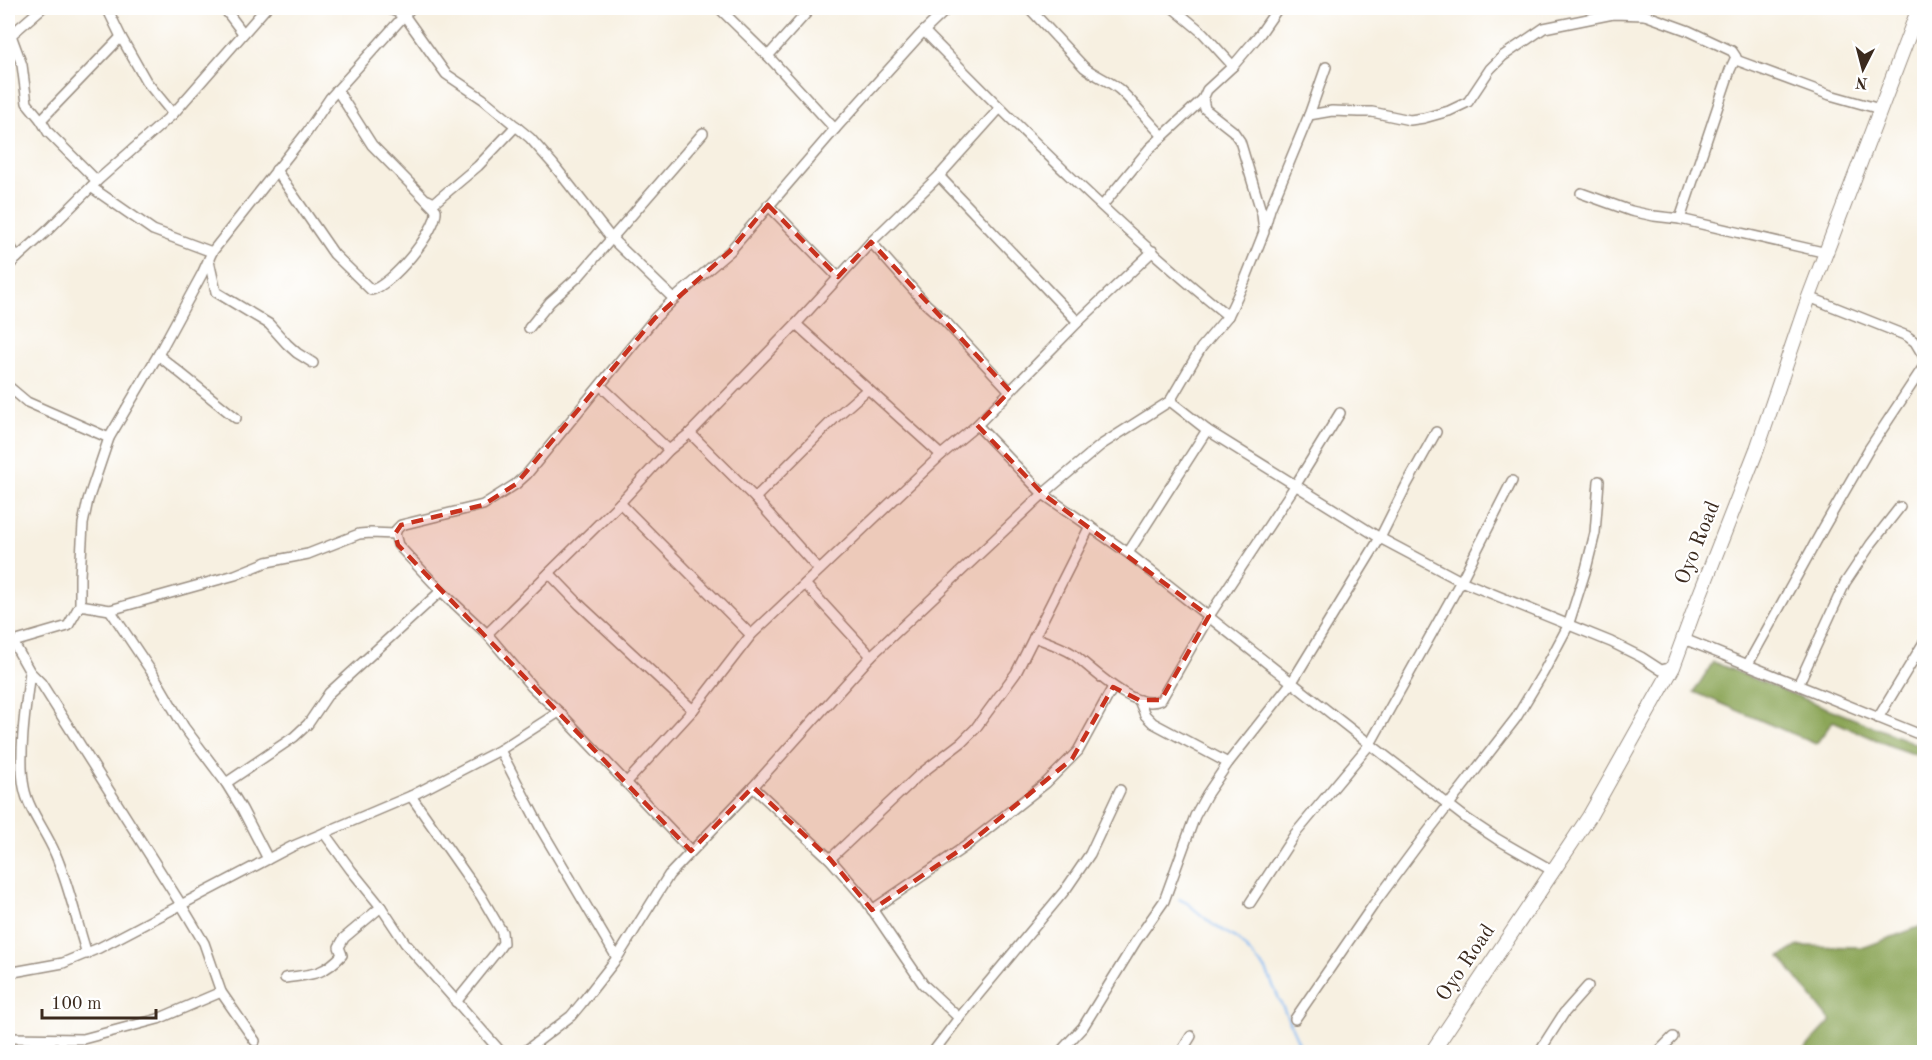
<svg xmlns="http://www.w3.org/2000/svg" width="1932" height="1060" font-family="'Old Standard TT',serif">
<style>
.forest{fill:#8ca659;stroke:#64683c;stroke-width:1.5}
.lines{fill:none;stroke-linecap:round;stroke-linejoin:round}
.stream{stroke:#85b9f2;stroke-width:2}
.minor-casing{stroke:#998d80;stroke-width:12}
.highway-casing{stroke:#998d80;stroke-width:16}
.minor{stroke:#fff;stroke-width:9}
.highway{stroke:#fff;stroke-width:14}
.marked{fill:#c8321e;fill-opacity:0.2;stroke:#c8321e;stroke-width:4.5;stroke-dasharray:12 8;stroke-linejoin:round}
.labels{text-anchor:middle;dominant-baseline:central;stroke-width:4.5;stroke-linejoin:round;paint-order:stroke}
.street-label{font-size:21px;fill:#3b2a1e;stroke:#fff}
</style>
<rect width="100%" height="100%" fill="#fff"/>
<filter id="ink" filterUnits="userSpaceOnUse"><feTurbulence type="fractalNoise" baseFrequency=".0167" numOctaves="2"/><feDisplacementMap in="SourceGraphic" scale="12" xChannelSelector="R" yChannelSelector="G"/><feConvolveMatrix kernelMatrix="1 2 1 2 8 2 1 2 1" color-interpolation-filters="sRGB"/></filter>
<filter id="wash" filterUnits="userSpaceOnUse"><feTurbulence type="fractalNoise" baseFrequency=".008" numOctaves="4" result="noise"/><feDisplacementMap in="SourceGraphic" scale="24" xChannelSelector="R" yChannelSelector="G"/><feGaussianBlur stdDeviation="1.35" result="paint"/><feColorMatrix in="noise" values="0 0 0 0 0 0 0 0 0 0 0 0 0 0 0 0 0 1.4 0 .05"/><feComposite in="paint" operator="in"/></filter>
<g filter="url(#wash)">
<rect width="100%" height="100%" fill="#f7f0e1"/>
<g class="forest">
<path d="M1713 662 1919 745 1924 744V758L1893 747 1833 721 1816 744 1694 692Z"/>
<path d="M1924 925V1052H1802L1831 1021 1780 957 1798 946 1865 947Z"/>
</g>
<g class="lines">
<path class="stream" d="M1179 899 1187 903 1212 924 1237 939 1266 970 1303 1052"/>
</g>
</g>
<g filter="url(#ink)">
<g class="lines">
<defs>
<g id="minor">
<path d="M107 8 121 37 146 81 173 114"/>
<path d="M224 8 243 33"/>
<path d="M387 8 404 15 446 74 483 99 530 138 553 164 611 238 674 299"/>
<path d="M719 8 768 56 835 129"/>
<path d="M1029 8 1084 67C1095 76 1109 80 1120 90 1135 104 1148 121 1163 136"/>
<path d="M1173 8 1203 33 1233 66"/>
<path d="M1633 8 1645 15 1689 31 1732 51 1736 57 1730 70 1680 219"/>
<path d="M924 31C1021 130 1120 229 1228 316"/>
<path d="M8 33 11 35 42 8"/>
<path d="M11 35 22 65 27 103 41 120"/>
<path d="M768 56 811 8"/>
<path d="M1736 60 1830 95 1880 109"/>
<path d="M1309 115 1332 111 1359 112H1372L1410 120 1424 118 1449 111 1468 102 1490 69 1503 56 1544 28 1613 14 1645 15"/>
<path d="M276 170 334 254 371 290C390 287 438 230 436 210L372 145 337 90"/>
<path d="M939 176 1078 322"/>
<path d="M97 181 48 132 41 120 121 37"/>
<path d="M91 187 153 230 212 252"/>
<path d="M1581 193 1631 211 1654 216 1680 219 1827 253"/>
<path d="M428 200 434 203 478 166 516 126"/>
<path d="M768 205 838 277"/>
<path d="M1102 206 1149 149 1203 99"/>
<path d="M1265 227 1270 209 1309 115 1326 67"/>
<path d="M8 242 17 258"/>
<path d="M871 242 926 304 944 320 1010 391"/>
<path d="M209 261 216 292 269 324 287 344 297 353 313 363"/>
<path d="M8 266 47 231 97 181 173 114 266 8"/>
<path d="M1809 297 1907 336 1915 342 1924 357"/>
<path d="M796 324 941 455"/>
<path d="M529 328 550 302 579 276 703 133"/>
<path d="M158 355 236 418"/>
<path d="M8 386 27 402 109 438"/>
<path d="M601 386 669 450"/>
<path d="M1170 401 1207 430 1380 538 1461 581 1611 642 1641 657 1661 670 1673 667"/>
<path d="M977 425 1043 494 1128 553 1357 734 1467 819 1497 839 1553 871"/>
<path d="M690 433 755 498 819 570"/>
<path d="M755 498 837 416 868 389"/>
<path d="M620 503 751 635"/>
<path d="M1128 553 1207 430"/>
<path d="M549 573 580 605 693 710"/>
<path d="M805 584 871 656"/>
<path d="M80 605V576L83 524 88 500 109 438 158 355 202 274 212 252 307 132 330 98 411 8"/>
<path d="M110 610 153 674 184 727 226 783 242 809 268 859"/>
<path d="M487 634 620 503 669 450 690 433 796 324 871 242 939 176 1000 108"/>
<path d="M1034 637C1047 642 1062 647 1073 654 1093 669 1134 712 1161 700L1209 616 1295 486 1340 413"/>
<path d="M1684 639 1916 733H1924"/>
<path d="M13 642 30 672 41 683 182 906 204 943 221 992 255 1041"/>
<path d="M10 643 68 626 80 605 110 610 235 575 267 562 308 554 359 534 371 533 395 534"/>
<path d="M1748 664 1824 527 1869 449 1924 366"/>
<path d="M30 672C26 703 18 757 24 787 28 810 46 831 55 853 69 885 76 920 87 954"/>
<path d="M1798 685 1845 583 1871 544 1900 507"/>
<path d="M1139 700 1145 715 1153 723 1228 763"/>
<path d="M1878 718 1924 642"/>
<path d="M500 750 541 829 617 958"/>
<path d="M226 783 294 737 308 724 329 693 441 591"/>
<path d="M626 783 693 710 751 635 941 455 977 425 1078 322 1153 251"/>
<path d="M753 787 830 859 865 899 923 984 959 1018"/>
<path d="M411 796 481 896 502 932 503 943 498 950 456 1002"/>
<path d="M324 833 351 870 381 907 405 943 501 1052"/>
<path d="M691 851 559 712 532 687 487 634 441 591 398 545 395 534 397 529 401 525 483 505 516 484 527 474 655 318 674 299 730 251 835 129 920 35 948 8"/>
<path d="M830 859 919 775 962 742 975 729 1016 673 1090 526"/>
<path d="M1250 903 1295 834 1370 744 1461 581 1512 481"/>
<path d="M872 910 966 846 1046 783 1078 751 1113 687"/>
<path d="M8 973 63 963 99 948 291 847 411 796 500 750 559 712"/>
<path d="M285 978C312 974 322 976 342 955L339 947 344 938 381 907"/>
<path d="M1295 1019 1374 904 1423 838 1516 718 1543 673 1568 626 1586 569 1595 533 1599 481"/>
<path d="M8 1038 83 1039 158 1019 221 992"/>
<path d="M524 1052 571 1016 581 1004 617 958 669 875 753 787 871 656 1043 494 1101 445 1170 401 1201 348 1228 316 1245 280 1264 232 1262 214 1240 141 1233 131 1205 109 1203 99 1207 90 1233 66 1260 34 1278 8"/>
<path d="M933 1052 959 1018 1066 889 1090 854 1120 790"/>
<path d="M1060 1052 1083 1027 1136 941 1164 901 1195 816 1207 794 1228 763 1292 682 1380 538 1407 484 1436 432"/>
<path d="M1181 1052 1191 1036"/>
<path d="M1539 1052 1564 1013 1588 986"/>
<path d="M1658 1052 1673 1037"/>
</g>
<path id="highway" d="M1432 1052 1589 817 1673 667 1697 602 1757 449 1809 297 1919 8"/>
</defs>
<use href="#minor" class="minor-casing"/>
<use href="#highway" class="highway-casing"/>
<use href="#minor" class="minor"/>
<use href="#highway" class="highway"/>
</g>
</g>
<path class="marked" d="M768 205 838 277 871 242 1010 391 977 425 1043 494 1209 616 1161 700H1139L1113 687 1072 759 966 846 872 910 830 859 753 787 691 851 398 545 395 534 401 525 483 505 516 484 655 318 730 251Z"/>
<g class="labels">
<g class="street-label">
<text transform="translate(1698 543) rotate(-68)">Oyo Road</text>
<text transform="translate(1466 963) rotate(-56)">Oyo Road</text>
</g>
</g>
<rect width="1932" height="1060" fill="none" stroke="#fff" stroke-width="30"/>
<g transform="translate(1863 69) rotate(186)" stroke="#ffffff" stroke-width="4.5" paint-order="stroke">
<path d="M0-4.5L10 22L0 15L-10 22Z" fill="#3b2a1e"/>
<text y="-9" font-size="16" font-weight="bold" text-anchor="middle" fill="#3b2a1e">N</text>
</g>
<path d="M42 1009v9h114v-9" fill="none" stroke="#3b2a1e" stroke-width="3"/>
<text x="51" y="1009" font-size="18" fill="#3b2a1e" stroke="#ffffff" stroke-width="4.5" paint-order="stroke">100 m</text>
</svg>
